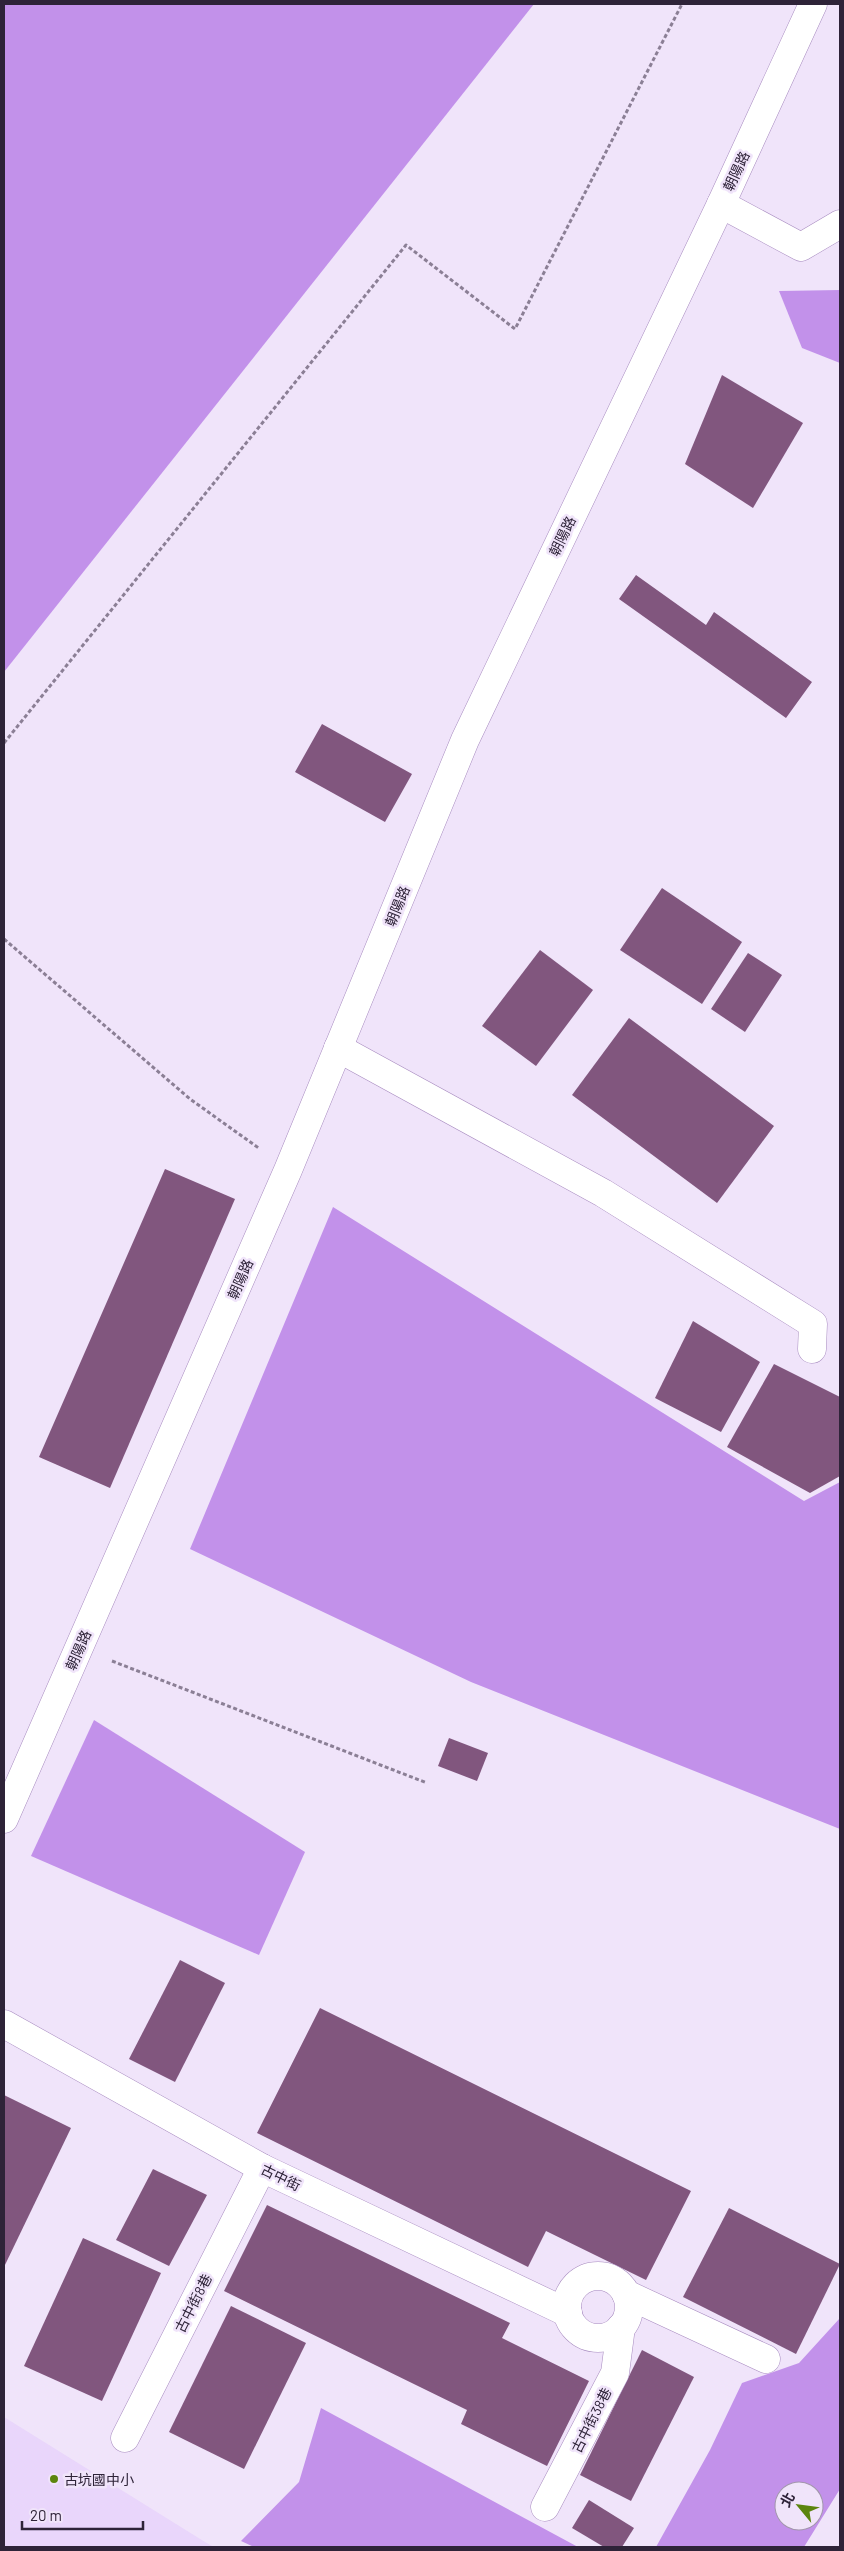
<svg xmlns="http://www.w3.org/2000/svg" width="844" height="2551" font-family="Barlow,'Noto Sans TC',sans-serif">
<style>
.built{fill:#e9d6fb}
.forest{fill:#c291ea;fill-rule:evenodd}
.building{fill:#81567e}
.lines{fill:none;stroke-linecap:round;stroke-linejoin:round}
.minor-casing{stroke:#a88cc0;stroke-width:29}
.major-casing{stroke:#a88cc0;stroke-width:29}
.path{stroke:#8b7f95;stroke-width:3;stroke-dasharray:4 2.5;stroke-linecap:butt}
.minor{stroke:#fff;stroke-width:28}
.major{stroke:#fff;stroke-width:28}
.poi-dot{fill:#5c850e;stroke:#f0e4fa;stroke-width:2}
.labels{text-anchor:middle;dominant-baseline:central;stroke-width:5;stroke-linejoin:round;paint-order:stroke}
.street-label{font-size:14px;fill:#2e2338;stroke:#f0e4fa}
.poi-label{font-size:14px;fill:#2e2338;stroke:#f0e4fa;text-anchor:start}
</style>
<rect width="100%" height="100%" fill="#f0e4fa"/>
<path class="built" d="M4 2417 205 2542 214 2547H4Z"/>
<g class="forest">
<path d="M4 4H534L4 672Z"/>
<path d="M840 290V363L802 348 779 291Z"/>
<path d="M333 1207 804 1501 840 1482V1829L471 1682 190 1549Z"/>
<path d="M94 1720 305 1852 259 1955 31 1856Z"/>
<path d="M840 2318V2489L804 2547H656L710 2450 742 2383 799 2363ZM784 2491H814V2521H784Z"/>
<path d="M321 2408 578 2547H254L241 2541 299 2482Z"/>
</g>
<g class="building">
<path d="M722 375 803 423 753 508 685 464Z"/>
<path d="M636 575 706 625 714 612 812 682 786 718 619 599Z"/>
<path d="M322 724 412 774 385 822 295 772Z"/>
<path d="M662 888 742 942 702 1004 620 950Z"/>
<path d="M540 950 593 990 536 1066 482 1026Z"/>
<path d="M748 953 782 975 745 1032 711 1009Z"/>
<path d="M629 1018 774 1126 717 1203 572 1095Z"/>
<path d="M165 1169 235 1199 110 1488 39 1457Z"/>
<path d="M693 1321 760 1362 721 1432 655 1398Z"/>
<path d="M774 1364 840 1397V1476L810 1493 727 1447Z"/>
<path d="M449 1738 488 1753 477 1781 438 1766Z"/>
<path d="M180 1960 225 1983 175 2082 129 2059Z"/>
<path d="M320 2008 691 2191 646 2280 546 2231 528 2267 257 2133Z"/>
<path d="M4 2095 71 2128 4 2267Z"/>
<path d="M153 2169 207 2195 169 2266 116 2240Z"/>
<path d="M267 2205 510 2323 502 2338 589 2381 547 2466 461 2424 467 2410 224 2291Z"/>
<path d="M729 2208 840 2264 796 2354 683 2297Z"/>
<path d="M83 2238 161 2273 102 2401 24 2366Z"/>
<path d="M231 2306 306 2343 244 2469 169 2432Z"/>
<path d="M642 2350 694 2377 631 2501 580 2475Z"/>
<path d="M589 2500 634 2528 622 2547H604L572 2528Z"/>
</g>
<g class="lines">
<defs>
<g id="minor">
<path d="M721 204 801 247 840 224"/>
<path d="M338 1048 603 1193 813 1324 812 1349"/>
<path d="M4 2024 262 2168 568 2313"/>
<circle cx="598" cy="2307" r="31"/>
<path d="M626 2294 766 2359"/>
<path d="M125 2438 262 2168"/>
<path d="M545 2507 615 2373 621 2327"/>
</g>
<path id="major" d="M4 1819 288 1170 465 740 721 204 813 4"/>
</defs>
<use href="#minor" class="minor-casing"/>
<use href="#major" class="major-casing"/>
<g class="path">
<path d="M4 743 406 245 515 329 682 4"/>
<path d="M4 939 190 1099 260 1149"/>
<path d="M112 1661 427 1783"/>
</g>
<use href="#minor" class="minor"/>
<use href="#major" class="major"/>
</g>
<circle class="poi-dot" cx="54" cy="2479" r="5"/>
<g class="labels">
<g class="street-label">
<text transform="translate(736 171) rotate(-65)">朝陽路</text>
<text transform="translate(562 536) rotate(-64)">朝陽路</text>
<text transform="translate(397 906) rotate(-68)">朝陽路</text>
<text transform="translate(240 1279) rotate(-66)">朝陽路</text>
<text transform="translate(78 1650) rotate(-66)">朝陽路</text>
<text transform="translate(281 2177) rotate(26)">古中街</text>
<text transform="translate(193 2303) rotate(-63)">古中街8巷</text>
<text transform="translate(591 2420) rotate(-63)">古中街38巷</text>
</g>
<g class="poi-label">
<text x="64" y="2479">古坑國中小</text>
</g>
</g>
<rect width="844" height="2551" fill="none" stroke="#2e2338" stroke-width="10"/>
<g transform="translate(799 2506) rotate(299)"><circle r="24" fill="#f0e4fa" stroke="#a297ac"/>
<path d="M0-4L9 19L0 12L-9 19Z" fill="#5c850e"/>
<text y="-8" font-size="14" font-weight="bold" text-anchor="middle" fill="#2e2338">北</text>
</g>
<path d="M22 2521v8h121v-8" fill="none" stroke="#2e2338" stroke-width="2.5"/>
<text x="30" y="2521" font-size="15" fill="#2e2338" stroke="#f0e4fa" stroke-width="4" paint-order="stroke">20 m</text>
</svg>
